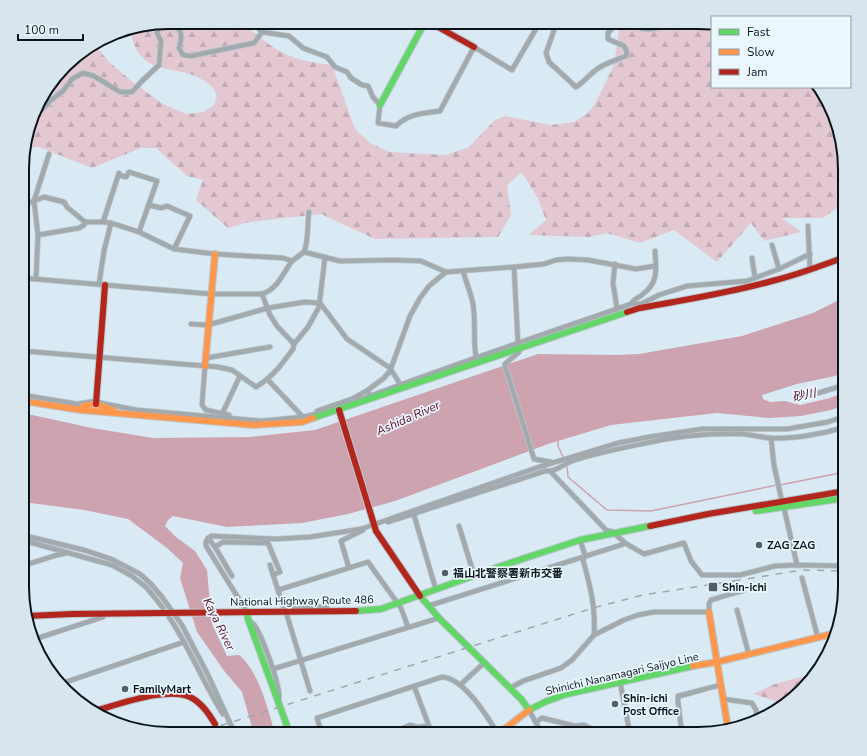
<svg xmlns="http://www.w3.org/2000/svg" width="867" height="756" font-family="'Nunito Sans','Noto Sans JP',sans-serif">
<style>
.forest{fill:url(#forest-firs)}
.water{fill:#cda3af}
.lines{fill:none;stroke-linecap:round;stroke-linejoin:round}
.stream{stroke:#cda3af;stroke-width:1.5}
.secondary-tunnel{stroke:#bbcad3;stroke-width:6;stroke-dasharray:6 3;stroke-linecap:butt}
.street-casing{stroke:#bbc7cf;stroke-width:6}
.fast-casing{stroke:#bbc7cf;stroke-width:8}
.slow-casing{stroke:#bbc7cf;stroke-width:8}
.jam-casing{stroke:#bbc7cf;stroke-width:8}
.street{stroke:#a3aaae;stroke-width:4.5}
.fast{stroke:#63d668;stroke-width:6}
.slow{stroke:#ff974d;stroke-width:6}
.jam{stroke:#b3261e;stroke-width:6}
.rail{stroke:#9ea8ad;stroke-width:1.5;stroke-dasharray:7 7;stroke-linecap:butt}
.poi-dot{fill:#525f66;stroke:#ebf7fe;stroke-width:1.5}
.labels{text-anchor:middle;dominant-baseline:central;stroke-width:3.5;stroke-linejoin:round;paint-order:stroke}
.poi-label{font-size:11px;font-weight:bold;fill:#09141a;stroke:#ebf7fe;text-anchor:start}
.street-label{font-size:11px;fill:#09141a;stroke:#ebf7fe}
.water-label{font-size:12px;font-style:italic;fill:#5a0825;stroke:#ebf7fe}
.rim{fill:none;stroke:#09141a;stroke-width:2}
</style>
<defs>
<pattern id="forest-firs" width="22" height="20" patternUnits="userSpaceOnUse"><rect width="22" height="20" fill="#e3c8d2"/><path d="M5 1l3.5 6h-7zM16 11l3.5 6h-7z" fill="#c1abb4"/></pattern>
</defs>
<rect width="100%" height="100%" fill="#daeaf4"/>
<g class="forest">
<path d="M169 22H245C255 36 279 53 295 58 307 62 320 63 332 65L355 129 370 143 389 152 446 155 469 147 495 120 505 116 551 125 574 122 588 113 595 104 614 65 620 22H708L712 23V87H818L830 104 845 159V202L823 218H782L801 232 764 241 751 223 717 262 674 230 640 243 607 233 589 237 529 235 546 220 538 199 522 172 507 185 511 215 498 237 375 239 321 214 258 221 245 223 228 228 196 200 203 180 187 176 156 148H141L92 168 39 147 24 148 28 135 33 134 34 119 42 96 72 58 95 45 110 63 134 83 163 104 186 114 204 112 214 105 217 96C216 94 215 90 213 88 212 85 208 84 206 82 179 62 142 80 131 35L137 28 141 27Z"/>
<path d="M811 674H813L802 691 784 704 753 694 772 685Z"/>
</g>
<path class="water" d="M845 297V371L835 376 797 384 762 395 763 399 770 402 785 401 800 405 830 398 845 392V405L831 410 801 416 769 418 717 413 611 425 548 444 395 501 348 514 302 523 227 527 173 516 168 520 165 526 176 537 195 551 207 570 212 624 227 656 239 655C259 671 268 709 275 734H254L242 692 225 672 197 632 180 578 183 563 167 548 128 519 84 510 23 502V413L92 428 153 438 249 437 315 430 538 354 618 355 639 354 742 336 813 313Z"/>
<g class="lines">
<g class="stream">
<path d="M558 440V446L564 459"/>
<path d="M567 466 568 477 607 510 651 511 777 485"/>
<path d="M780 485 845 472"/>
</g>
<path class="secondary-tunnel" d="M215 724 221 734"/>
<defs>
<g id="street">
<path d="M252 22 262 32"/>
<path d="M557 22 546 53 549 62 576 87C585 81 589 75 597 69 606 63 616 60 626 56L627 52 624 46 608 39V33L617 22"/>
<path d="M629 22C642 33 659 30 671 22"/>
<path d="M35 115H37L50 101 63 91 72 79 83 73 94 76 120 92H132L142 81 159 65 161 41 157 33 159 27 164 23C181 26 184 32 179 48L183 55 191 56 254 43 262 32 289 36 303 48 327 57 335 67 347 72 351 78 362 85 368 86 373 97 380 105 378 123 396 126C407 114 424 113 440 111L474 47 512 70 540 22"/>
<path d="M119 175 126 177 129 172 157 181 139 232"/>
<path d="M23 204H26L44 197 64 202 67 207 85 222H103L111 223 139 232 174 249 215 254 283 258 292 261 304 252C309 239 307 225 309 212"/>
<path d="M149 205 161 208 167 206 190 216 174 249"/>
<path d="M103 222 119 173"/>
<path d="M808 226 810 270"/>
<path d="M38 235 79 228 84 225 85 222"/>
<path d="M772 245 779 269"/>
<path d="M304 252 340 261 394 260 421 261 446 272 514 267 544 264 556 260 568 259 588 260 636 269 655 266"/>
<path d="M752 258 755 278"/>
<path d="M615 264 613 283 617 309"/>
<path d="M514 267 518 343"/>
<path d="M463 271C466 282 471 293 473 304 476 322 473 340 476 357"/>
<path d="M23 278 211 294H262L270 315 277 326 294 344"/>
<path d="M36 279 38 235 34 201 49 154"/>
<path d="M99 284 104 251 111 223"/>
<path d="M262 294C278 289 283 273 292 261"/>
<path d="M631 304C633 299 639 298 643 294 659 282 656 269 655 251"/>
<path d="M640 307 641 304 659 295 687 286 747 281 779 269 810 254"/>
<path d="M191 324 208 325 268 308 305 302 320 303 347 339 390 368 400 384"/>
<path d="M520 348 519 352 505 364V366L534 459 551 462"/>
<path d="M23 351 218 367 232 370 256 387C273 377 282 364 293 349L294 344 308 327 319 307 325 257"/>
<path d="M206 358 270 347"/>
<path d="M205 366 202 405 206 410 229 415"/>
<path d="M268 380 303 417"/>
<path d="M818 393 845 385"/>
<path d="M23 395 77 404 96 401 105 404 137 410 261 421 303 417 332 410"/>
<path d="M369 396 368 390 384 378 390 371 410 316 420 298 429 286 446 272"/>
<path d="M346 405C440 369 536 337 631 304H641"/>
<path d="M317 411 352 399 368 390"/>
<path d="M222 414 240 376"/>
<path d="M771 438 774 465 782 502"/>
<path d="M550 471 606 530 613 532 625 543 644 554 684 543 691 561 702 575H740L775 566 797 565 845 566"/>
<path d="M784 508 797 565"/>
<path d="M414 515 436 590"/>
<path d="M388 522 545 471C556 472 562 465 572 461 596 453 622 448 646 443 678 436 711 433 743 434 752 435 761 437 770 438 794 439 823 434 845 427"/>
<path d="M459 526 474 575"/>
<path d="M22 535 84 550 111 559 140 574 151 584 162 597 182 625 209 677 235 734"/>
<path d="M208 538 215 547 223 542 268 543 280 572 273 575"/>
<path d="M22 540 112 565 132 576 147 588 163 608"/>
<path d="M580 540 585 555 583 560C590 585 596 608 594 635"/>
<path d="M215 547 232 576"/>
<path d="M270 565 283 606 327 607 328 612"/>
<path d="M22 566 57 555 67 553"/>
<path d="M349 568 341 541 363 530"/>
<path d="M802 578 818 638"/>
<path d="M278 590 368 562 401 608 408 627"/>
<path d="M428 606 621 545 625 543"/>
<path d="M737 610 749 655"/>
<path d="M247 612 206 546V541L211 536 275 539 310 537 361 529 539 467 618 443 649 437 702 429H787L828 422 845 416"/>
<path d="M286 612 310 691"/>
<path d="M839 615 840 606 842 602"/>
<path d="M169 617C190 648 203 683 223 714"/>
<path d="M248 620C251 622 253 623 255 626 262 637 284 692 278 702"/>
<path d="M32 640 103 617V615"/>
<path d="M273 669 439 618"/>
<path d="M620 682 630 734"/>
<path d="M60 684 184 642"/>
<path d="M460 685 484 663"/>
<path d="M414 686 432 734"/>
<path d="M510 688 523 681 561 668 572 660 594 635 624 620 638 615 654 612H709V604L711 600C722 597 731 593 743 591"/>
<path d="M723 699 752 703 756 710 757 717 761 719"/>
<path d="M529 710 542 734"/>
<path d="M536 722 542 718 575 726 584 725 601 734"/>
<path d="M322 734 317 718 442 677C464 678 487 716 498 734"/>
<path d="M390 734 410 725 417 727 428 726"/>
<path d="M682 734 678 702V696C693 693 706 688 721 685"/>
</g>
<g id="fast">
<path d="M380 105 425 22"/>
<path d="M313 418 627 312"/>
<path d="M756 511 845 498"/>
<path d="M420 596 439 618 522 700 529 710 547 701 567 694 693 666"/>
<path d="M356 611 381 609 501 566 580 540 650 526"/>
<path d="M247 612 248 619 290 734"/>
</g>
<g id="slow">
<path d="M205 366 215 254"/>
<path d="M23 401 81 410 253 425 302 422 313 418"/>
<path d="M81 410 83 406 96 404 113 410"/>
<path d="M709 612 717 662 836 633"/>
<path d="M693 666 717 662 728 728"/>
<path d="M498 734 529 710"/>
</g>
<g id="jam">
<path d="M429 22 474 47"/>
<path d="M627 312 640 308C684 300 729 293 772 281 797 275 821 266 845 257"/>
<path d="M96 404 105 285"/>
<path d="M339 410 376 531 420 596"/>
<path d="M650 526 708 514 845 491"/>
<path d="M27 616 72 614 356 611"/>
<path d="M94 711C117 705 168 686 190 697 202 703 209 714 215 724"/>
</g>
</defs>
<use href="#street" class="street-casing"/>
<use href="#fast" class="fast-casing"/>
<use href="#slow" class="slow-casing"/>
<use href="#jam" class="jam-casing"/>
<use href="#street" class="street"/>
<use href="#fast" class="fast"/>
<use href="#slow" class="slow"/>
<use href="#jam" class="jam"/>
<g class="rail">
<path d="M734 581 802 570 845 571"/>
<path d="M194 734 593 608 643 595 740 580"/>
</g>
</g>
<g class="poi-dot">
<circle cx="759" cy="545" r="4"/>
<circle cx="445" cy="573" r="4"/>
<rect x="708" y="582" width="10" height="10" rx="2"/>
<circle cx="125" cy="689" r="4"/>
<circle cx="615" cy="704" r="4"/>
</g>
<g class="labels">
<g class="poi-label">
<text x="767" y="545">ZAG ZAG</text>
<text x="453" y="573">福山北警察署新市交番</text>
<text x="722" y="587">Shin-ichi</text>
<text x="133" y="689">FamilyMart</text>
<text x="623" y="698">Shin-ichi<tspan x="623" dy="13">Post Office</tspan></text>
</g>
<g class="street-label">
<text transform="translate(302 601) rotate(-1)">National Highway Route 486</text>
<text transform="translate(622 674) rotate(-13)">Shinichi Nanamagari Saijyo Line</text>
</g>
<g class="water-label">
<text transform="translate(804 395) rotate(-11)">砂川</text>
<text transform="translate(408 418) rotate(-24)">Ashida River</text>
<text transform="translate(219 624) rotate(64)">Kaya River</text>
</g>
</g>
<path d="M0 0H867V756H0ZM169 29H698A140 140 0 0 1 838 169V587A140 140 0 0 1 698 727H169A140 140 0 0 1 29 587V169A140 140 0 0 1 169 29Z" fill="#d9e5ec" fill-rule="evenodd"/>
<path class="rim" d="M169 29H698A140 140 0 0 1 838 169V587A140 140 0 0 1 698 727H169A140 140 0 0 1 29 587V169A140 140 0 0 1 169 29Z"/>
<rect x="711" y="16" width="140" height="72" fill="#ebf7fe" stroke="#919ca3"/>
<rect x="719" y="29" width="20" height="6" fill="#63d668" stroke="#919ca3"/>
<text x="747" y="36" font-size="12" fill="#09141a">Fast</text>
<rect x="719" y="49" width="20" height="6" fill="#ff974d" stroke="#919ca3"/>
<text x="747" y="56" font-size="12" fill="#09141a">Slow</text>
<rect x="719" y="69" width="20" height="6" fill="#b3261e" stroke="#919ca3"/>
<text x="747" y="76" font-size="12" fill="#09141a">Jam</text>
<path d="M18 34v6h65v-6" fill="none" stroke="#09141a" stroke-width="2"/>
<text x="24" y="34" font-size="12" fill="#09141a" stroke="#ebf7fe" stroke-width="3" paint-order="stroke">100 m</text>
</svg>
